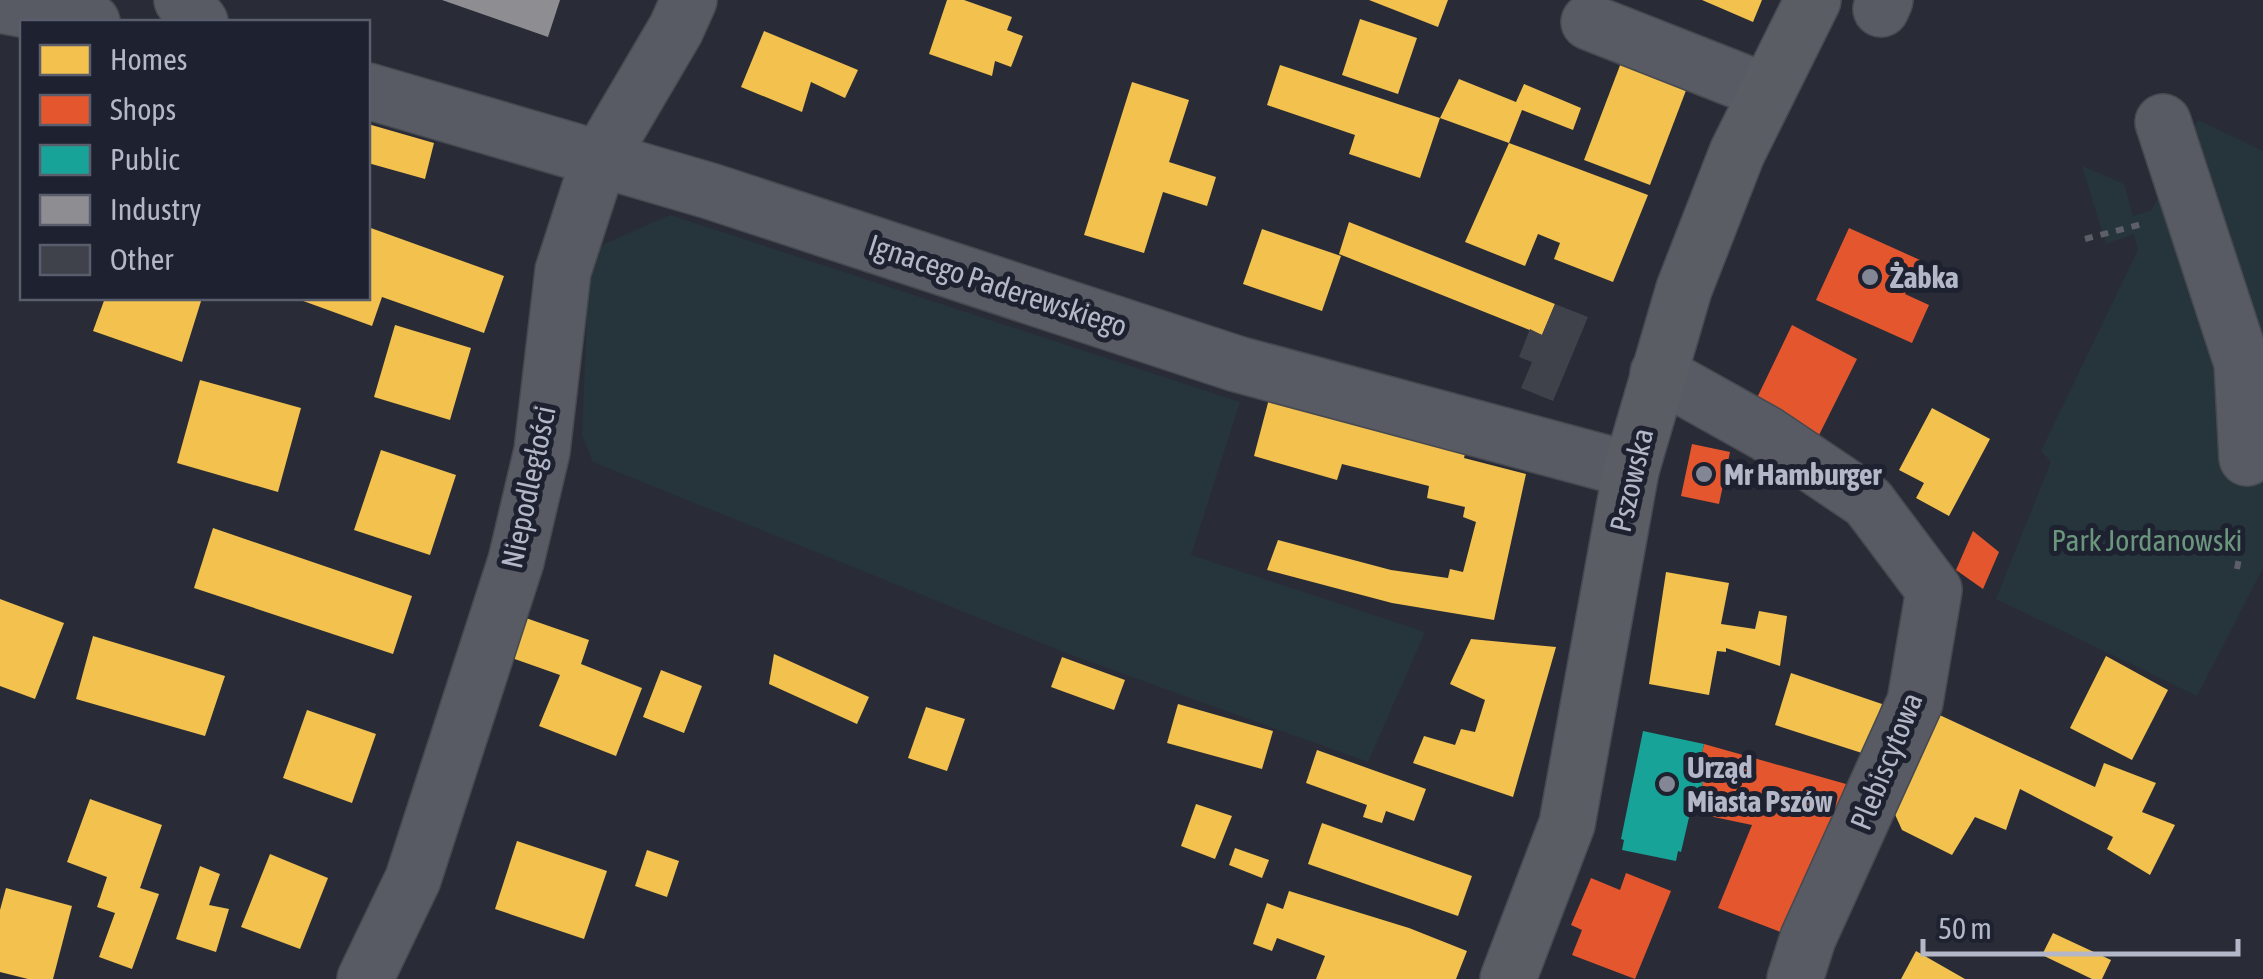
<svg xmlns="http://www.w3.org/2000/svg" width="2263" height="979" font-family="'Asap Condensed',sans-serif">
<style>
.green{fill:#26343b}
.homes{fill:#f2c14e}
.shops{fill:#e4572e}
.public{fill:#17a398}
.industry{fill:#8d8d92}
.building{fill:#3f424b}
.lines{fill:none;stroke-linecap:round;stroke-linejoin:round}
.minor-casing{stroke:#474950;stroke-width:58}
.major-casing{stroke:#474953;stroke-width:58}
.path{stroke:#5c5f67;stroke-width:6;stroke-dasharray:8 8;stroke-linecap:butt}
.minor{stroke:#585b63;stroke-width:55}
.major{stroke:#5b5d65;stroke-width:55}
.poi-dot{fill:#838694;stroke:#1d2130;stroke-width:4}
.labels{text-anchor:middle;dominant-baseline:central;stroke-width:10;stroke-linejoin:round;paint-order:stroke}
.poi-label{font-size:30px;font-weight:bold;fill:#b3b7c7;stroke:#1d2130;text-anchor:start}
.street-label{font-size:30px;fill:#b3b7c7;stroke:#1d2130}
.park-label{font-size:30px;fill:#6b967d;stroke:#1d2130}
</style>
<rect width="100%" height="100%" fill="#292c36"/>
<g class="green">
<path d="M2198 120 2263 151V568L2197 696 1996 599 2051 462 2041 451 2138 250 2134 234 2106 244 2082 166 2124 184 2133 216 2152 210Z"/>
<path d="M670 215 1240 402 1191 555 1425 632 1368 762 1074 656 593 462 582 435 589 268 602 245Z"/>
</g>
<g class="homes">
<path d="M947 0H964L1012 17 1007 30 1023 36 1011 67 995 61 992 76 929 54Z"/>
<path d="M1369 0H1448L1438 27Z"/>
<path d="M1702 0H1762L1753 22Z"/>
<path d="M1360 19 1417 38 1398 94 1342 75Z"/>
<path d="M764 31 858 70 845 98 811 82 802 112 741 87Z"/>
<path d="M1627 47 1693 72 1650 185 1584 160Z"/>
<path d="M1280 65 1440 118 1420 178 1349 154 1355 135 1267 105Z"/>
<path d="M1459 79 1516 102 1524 84 1581 108 1573 130 1522 110 1509 143 1648 195 1613 282 1554 259 1560 243 1538 234 1525 266 1465 242 1509 143 1440 118Z"/>
<path d="M1132 82 1189 100 1169 162 1216 177 1207 206 1163 192 1144 253 1084 235Z"/>
<path d="M368 124 434 143 425 179 368 163Z"/>
<path d="M1349 222 1555 304 1542 335 1339 254Z"/>
<path d="M368 227 504 276 484 333 382 297 372 326 295 298H368Z"/>
<path d="M1262 229 1341 256 1322 311 1243 284Z"/>
<path d="M105 298H202L182 362 93 331Z"/>
<path d="M395 325 471 348 450 420 374 397Z"/>
<path d="M200 380 301 408 278 492 177 463Z"/>
<path d="M1269 399 1465 454 1464 458 1526 474 1494 620 1392 603 1267 570 1278 540 1391 570 1448 578 1450 569 1463 572 1476 522 1463 517 1465 507 1427 498 1429 486 1342 464 1337 480 1254 456Z"/>
<path d="M1932 408 1990 439 1949 516 1916 498 1924 483 1899 470Z"/>
<path d="M381 450 456 475 430 555 354 530Z"/>
<path d="M213 528 412 596 393 654 194 588Z"/>
<path d="M1666 572 1729 583 1721 624 1755 629 1759 611 1787 616 1780 666 1726 648V652L1717 651 1709 695 1649 684Z"/>
<path d="M0 599 64 623 35 699 0 686Z"/>
<path d="M523 617 589 640 581 664 642 688 616 756 539 726 560 675 509 657Z"/>
<path d="M93 636 225 676 205 736 76 699Z"/>
<path d="M1471 639 1556 647 1513 797 1413 763 1424 736 1455 745 1461 729 1475 732 1485 700 1450 684Z"/>
<path d="M774 654 869 697 857 724 769 684Z"/>
<path d="M2106 656 2168 690 2132 760 2070 728Z"/>
<path d="M1062 657 1125 680 1114 710 1051 687Z"/>
<path d="M661 670 702 686 684 733 643 717Z"/>
<path d="M1791 673 1882 704 1865 754 1775 725Z"/>
<path d="M1178 704 1273 731 1262 769 1167 743Z"/>
<path d="M926 707 965 719 947 771 908 758Z"/>
<path d="M307 710 376 734 352 803 283 778Z"/>
<path d="M1933 712 2095 787 2104 763 2156 783 2142 812 2175 825 2150 875 2107 849 2113 837 2020 789 2006 830 1975 817 1952 855 1902 830 1893 810Z"/>
<path d="M1317 750 1426 789 1414 821 1386 811 1382 823 1363 817 1367 805 1306 783Z"/>
<path d="M90 799 162 825 140 888 159 894 132 969 99 957 115 913 97 907 107 877 67 862Z"/>
<path d="M1196 804 1232 816 1215 859 1181 846Z"/>
<path d="M1322 823 1472 876 1458 916 1308 864Z"/>
<path d="M517 841 607 871 584 939 495 909Z"/>
<path d="M1235 848 1269 860 1262 878 1229 865Z"/>
<path d="M647 850 679 861 667 897 635 886Z"/>
<path d="M270 854 328 878 300 949 241 927Z"/>
<path d="M200 866 220 874 209 905 229 909 216 952 176 939Z"/>
<path d="M6 888 72 906 53 979H28L0 972V910Z"/>
<path d="M1289 891 1409 928 1467 951 1456 979H1316L1325 956 1277 938 1272 951 1253 944 1267 903 1283 909Z"/>
<path d="M2053 933 2111 960 2102 979H2092L2042 955Z"/>
<path d="M1916 951 1965 979H1901Z"/>
</g>
<g class="shops">
<path d="M1849 228 1920 260 1905 294 1929 305 1912 343 1816 300Z"/>
<path d="M1792 325 1857 359 1818 437 1755 402Z"/>
<path d="M1692 444 1730 452 1719 504 1681 496Z"/>
<path d="M1973 531 1999 552 1983 589 1956 570Z"/>
<path d="M1704 744 1846 784 1786 934 1718 908 1752 825 1690 812 1693 800 1699 801 1706 768 1699 766Z"/>
<path d="M1626 873 1671 891 1635 979 1572 955 1582 930 1571 925 1591 878 1620 890Z"/>
</g>
<path class="public" d="M1643 731 1704 744 1699 766 1706 768 1699 801 1693 800 1681 852 1678 851 1676 861 1622 850 1624 840 1621 839Z"/>
<path class="industry" d="M442 0H560L548 37Z"/>
<path class="building" d="M1555 304 1588 317 1553 401 1521 388 1532 362 1519 357 1530 329 1542 335Z"/>
<g class="lines">
<defs>
<g id="minor">
<path d="M182 0 200 22"/>
<path d="M0 5 92 22"/>
<path d="M1881 9 1885 0"/>
<path d="M1589 22 1767 92"/>
<path d="M368 91 710 191 1237 364 1631 470"/>
<path d="M2163 122 2242 363 2247 458"/>
<path d="M1658 373 1767 434 1868 502 1934 590 1915 702 1808 938 1795 979"/>
<path d="M365 979 413 879 516 561 542 451 563 271 599 160 676 29 689 0"/>
</g>
<path id="major" d="M1508 979 1567 824 1631 470 1684 289 1737 153 1813 0"/>
</defs>
<use href="#minor" class="minor-casing"/>
<use href="#major" class="major-casing"/>
<g class="path">
<path d="M2085 239 2142 224"/>
<path d="M2237 569 2240 553"/>
</g>
<use href="#minor" class="minor"/>
<use href="#major" class="major"/>
</g>
<g class="poi-dot">
<circle cx="1870" cy="277" r="10"/>
<circle cx="1704" cy="474" r="10"/>
<circle cx="1667" cy="784" r="10"/>
</g>
<g class="labels">
<g class="poi-label">
<text x="1890" y="277">Żabka</text>
<text x="1724" y="474">Mr Hamburger</text>
<text x="1687" y="767">Urząd<tspan x="1687" dy="34">Miasta Pszów</tspan></text>
</g>
<g class="street-label">
<text transform="translate(998 285) rotate(18)">Ignacego Paderewskiego</text>
<text transform="translate(1631 480) rotate(-77)">Pszowska</text>
<text transform="translate(528 487) rotate(-78)">Niepodległości</text>
<text transform="translate(1886 761) rotate(-68)">Plebiscytowa</text>
</g>
<g class="park-label">
<text x="2147" y="540">Park Jordanowski</text>
</g>
</g>
<rect x="20" y="20" width="350" height="280" fill="#1d2130" stroke="#595d6c" stroke-width="2.5"/>
<rect x="40" y="45" width="50" height="30" fill="#f2c14e" stroke="#595d6c" stroke-width="2.5"/>
<text x="110" y="70" font-size="30" fill="#b3b7c7">Homes</text>
<rect x="40" y="95" width="50" height="30" fill="#e4572e" stroke="#595d6c" stroke-width="2.5"/>
<text x="110" y="120" font-size="30" fill="#b3b7c7">Shops</text>
<rect x="40" y="145" width="50" height="30" fill="#17a398" stroke="#595d6c" stroke-width="2.5"/>
<text x="110" y="170" font-size="30" fill="#b3b7c7">Public</text>
<rect x="40" y="195" width="50" height="30" fill="#8d8d92" stroke="#595d6c" stroke-width="2.5"/>
<text x="110" y="220" font-size="30" fill="#b3b7c7">Industry</text>
<rect x="40" y="245" width="50" height="30" fill="#3f424b" stroke="#595d6c" stroke-width="2.5"/>
<text x="110" y="270" font-size="30" fill="#b3b7c7">Other</text>
<path d="M1923 939v15h315v-15" fill="none" stroke="#b3b7c7" stroke-width="5"/>
<text x="1938" y="939" font-size="30" fill="#b3b7c7" stroke="#1d2130" stroke-width="8" paint-order="stroke">50 m</text>
</svg>
